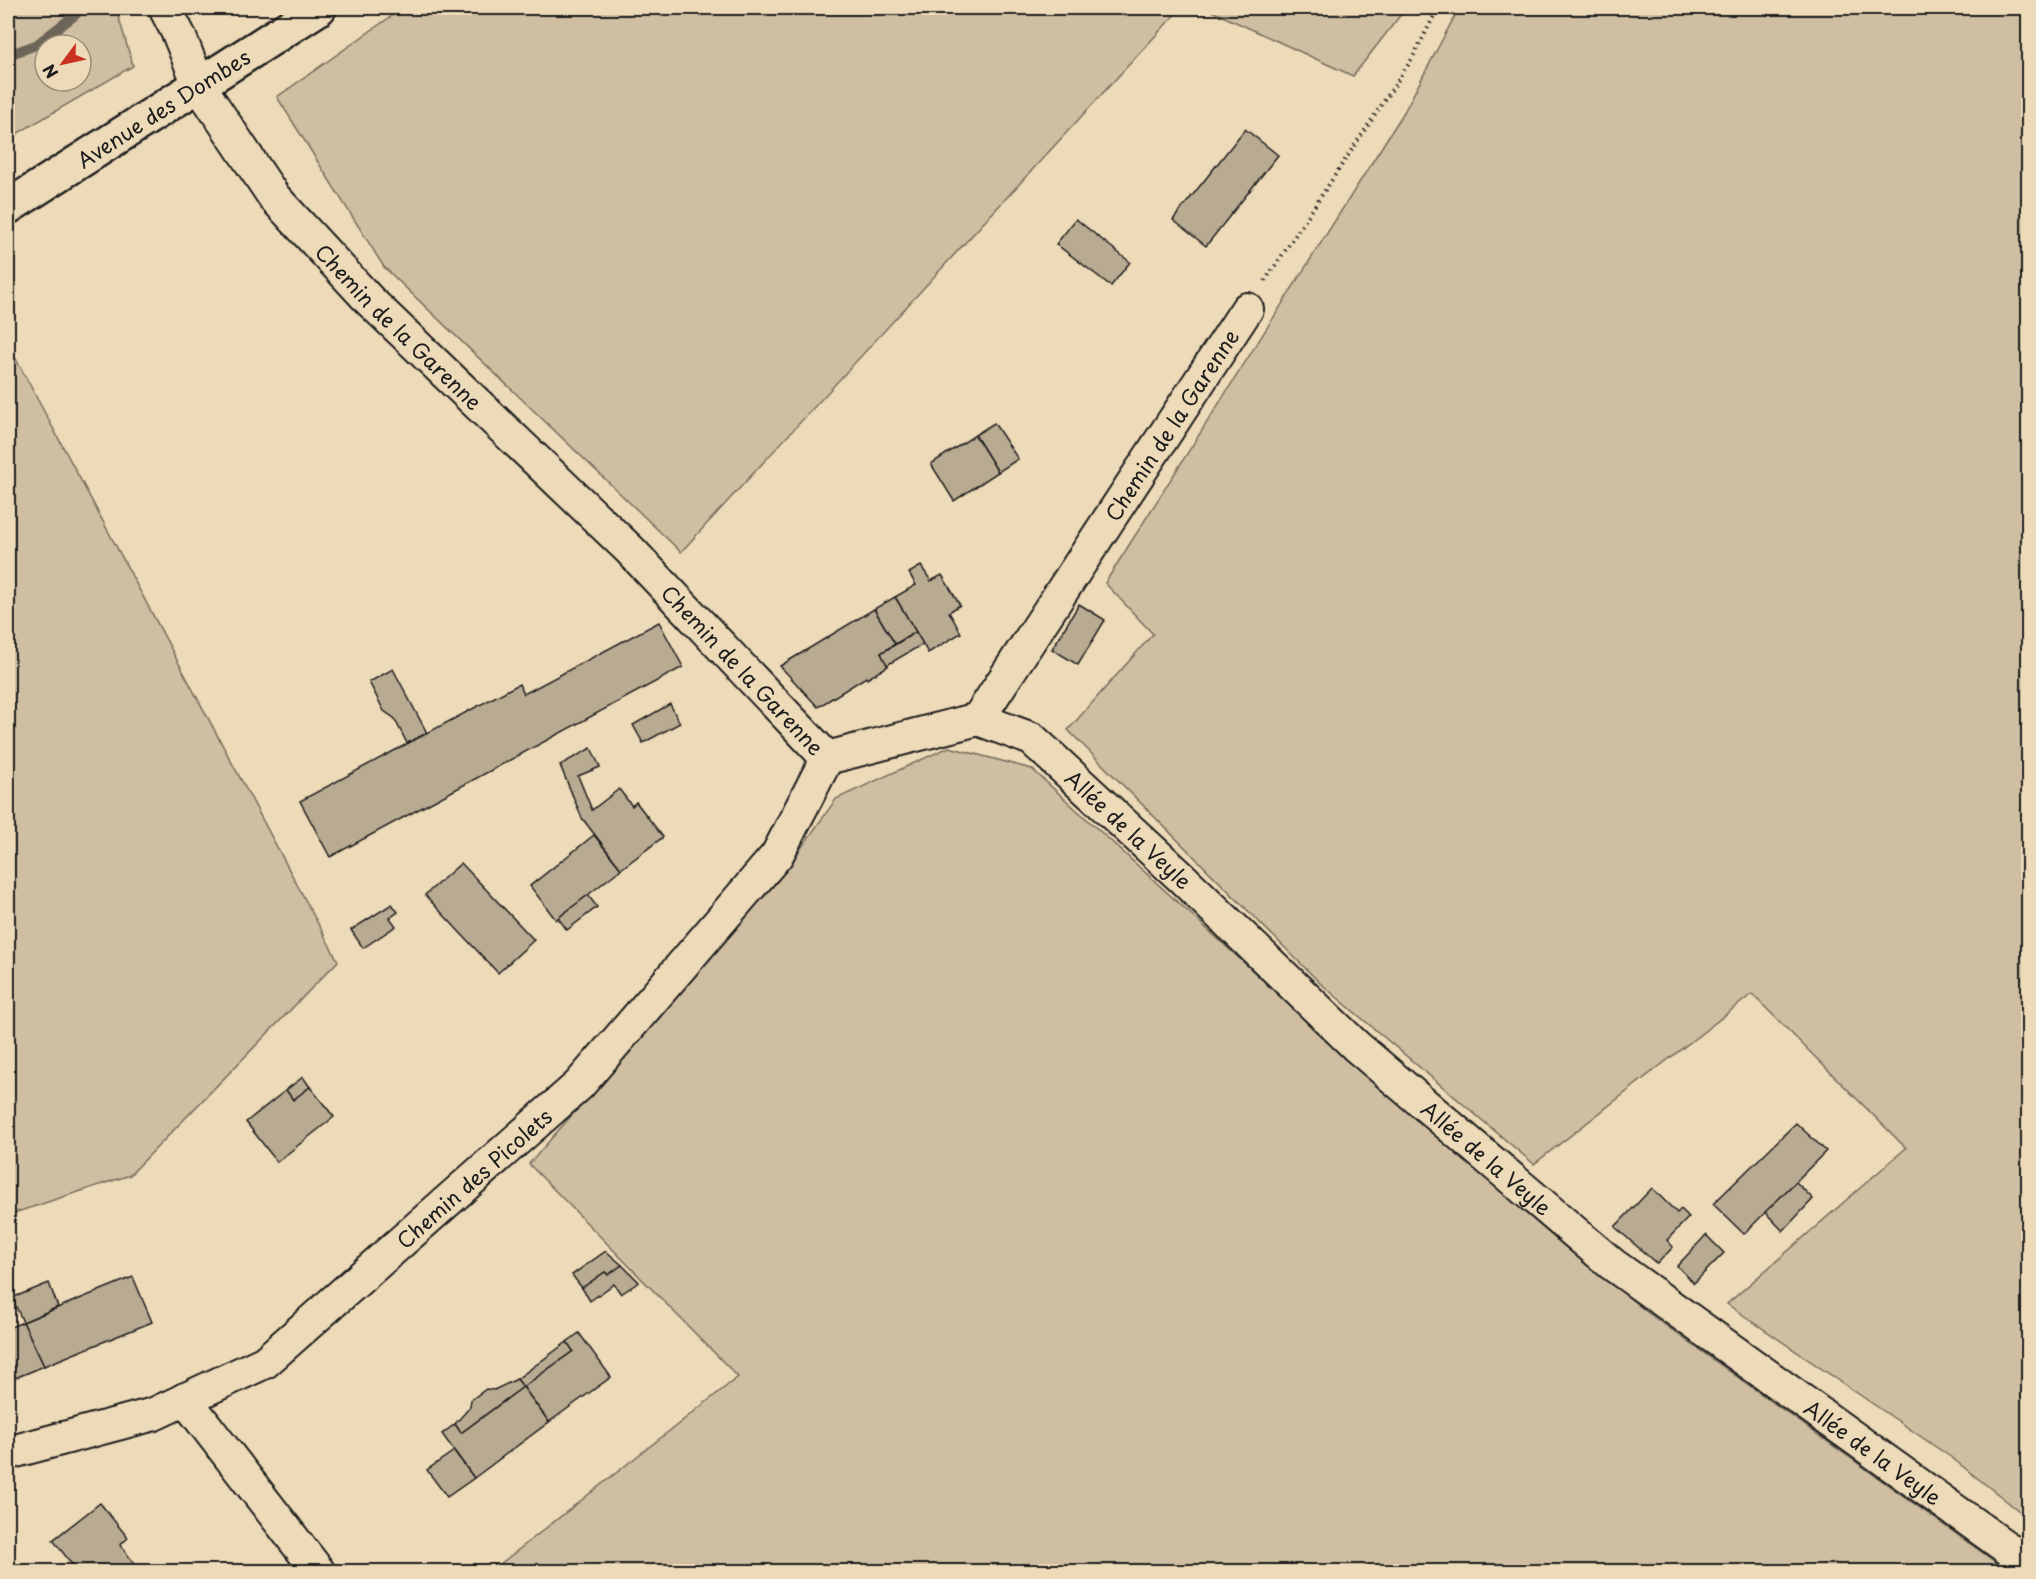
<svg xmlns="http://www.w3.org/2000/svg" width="2036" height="1579" font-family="'Playpen Sans',sans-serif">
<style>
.green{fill:#cfbea1;stroke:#766d5e;stroke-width:1.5;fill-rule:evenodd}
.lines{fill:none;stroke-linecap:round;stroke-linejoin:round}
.stream{stroke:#6c6558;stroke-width:10}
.building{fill:#b9ab92;stroke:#1c1c1c;stroke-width:1.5}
.minor-casing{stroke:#1c1c1c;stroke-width:36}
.primary-casing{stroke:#1c1c1c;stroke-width:38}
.path{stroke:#1c1c1c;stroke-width:4;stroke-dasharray:1.5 4.5;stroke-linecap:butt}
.minor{stroke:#eddab8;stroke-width:32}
.primary{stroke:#eddab8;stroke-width:33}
.labels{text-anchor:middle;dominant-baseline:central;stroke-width:5;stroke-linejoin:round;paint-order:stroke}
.street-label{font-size:21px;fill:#1c1c1c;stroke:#eddab8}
</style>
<rect width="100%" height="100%" fill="#eddab8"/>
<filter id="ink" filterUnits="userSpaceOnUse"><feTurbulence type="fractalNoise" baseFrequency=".0167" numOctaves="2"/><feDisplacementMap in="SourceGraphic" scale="12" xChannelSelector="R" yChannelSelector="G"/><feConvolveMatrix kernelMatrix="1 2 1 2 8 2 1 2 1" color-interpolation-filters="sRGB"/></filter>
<g filter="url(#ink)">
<g class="green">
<path d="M8 8H116L133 66 8 139ZM45 45H81V81H45Z"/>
<path d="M403 8H1181L681 552 384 267 277 97Z"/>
<path d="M1205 8H1406L1353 76Z"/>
<path d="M1459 8H2028V1518L1952 1458 1727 1304 1906 1148 1752 994 1534 1164 1320 983 1068 730 1153 634 1105 583 1404 112Z"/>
<path d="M8 344 338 961 130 1175 8 1215Z"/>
<path d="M949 747 1032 769 1392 1098 1644 1310 2008 1571 490 1572 738 1377 529 1164 782 875 836 799Z"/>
</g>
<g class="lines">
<path class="stream" d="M8 55 36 45 75 15 82 8"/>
</g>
<g class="building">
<path d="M1245 129 1278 155 1206 246 1173 220Z"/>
<path d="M1076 219 1130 262 1111 286 1056 244Z"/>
<path d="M994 423 1018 459 998 472 975 435Z"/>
<path d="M975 435 998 472 954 501 931 464Z"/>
<path d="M921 566 931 581 942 575 960 605 949 612 961 633 928 653 895 597 916 585 909 573Z"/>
<path d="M895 597 916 632 895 644 874 609Z"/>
<path d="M1079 604 1105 620 1078 665 1052 649Z"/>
<path d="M874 609 895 644 881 653 888 666 867 679 866 677 818 707 780 666Z"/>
<path d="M659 622 683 667 330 857 300 801 519 684 524 694Z"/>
<path d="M916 632 923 644 887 665 881 653Z"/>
<path d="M393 669 427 733 407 743 394 718 384 711 369 682Z"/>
<path d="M670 704 680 723 643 743 633 725Z"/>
<path d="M591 748 600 767 578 776 592 810 619 789 632 806 636 802 663 837 621 869 582 818 560 765Z"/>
<path d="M594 835 621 869 556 920 530 886Z"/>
<path d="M461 863 534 940 498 973 425 895Z"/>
<path d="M588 895 597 907 567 930 558 918Z"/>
<path d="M392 904 398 912 390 918 396 926 363 948 351 930Z"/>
<path d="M303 1077 310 1087 293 1100 286 1090Z"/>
<path d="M310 1087 334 1117 277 1162 246 1122 286 1090 293 1100Z"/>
<path d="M1796 1123 1826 1151 1744 1234 1713 1204Z"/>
<path d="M1796 1182 1813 1199 1783 1231 1765 1212Z"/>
<path d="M1652 1188 1677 1213 1681 1209 1689 1217 1667 1240 1673 1247 1657 1264 1615 1227Z"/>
<path d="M1706 1235 1724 1253 1694 1283 1677 1266Z"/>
<path d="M606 1251 622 1265 608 1275 605 1272 582 1288 572 1275Z"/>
<path d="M622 1265 639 1282 621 1294 614 1284 590 1301 582 1288 605 1272 608 1275Z"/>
<path d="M133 1277 152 1322 44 1366 23 1322Z"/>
<path d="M49 1283 58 1307 23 1322 12 1298Z"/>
<path d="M23 1322 44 1366 8 1381V1328Z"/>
<path d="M579 1333 611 1377 549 1422 523 1387 573 1351 567 1342Z"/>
<path d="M567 1342 573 1351 523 1387 517 1379Z"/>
<path d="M517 1379 523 1387 461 1433 455 1424 470 1407 471 1400 486 1389 494 1390Z"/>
<path d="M523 1387 549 1422 474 1478 442 1434 455 1424 461 1433Z"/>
<path d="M454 1451 474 1478 447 1497 427 1470Z"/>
<path d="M100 1503 128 1538 120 1545 134 1563 125 1572H78L53 1540Z"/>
</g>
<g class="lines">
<defs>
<g id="minor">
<path id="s1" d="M165 8 179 35 199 85 274 197 370 301 630 550 827 758"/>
<path id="s2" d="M978 719 1032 739 1182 878 1356 1046 1612 1264 2028 1563"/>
<path id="s3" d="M827 758 978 719 1247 309"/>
<path d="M185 1399 319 1572"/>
<path id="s4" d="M8 1453 154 1414 265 1362 579 1085 777 855 827 758"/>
</g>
<g id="primary">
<path id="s5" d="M8 207 319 8"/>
</g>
</defs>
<use href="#minor" class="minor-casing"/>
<use href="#primary" class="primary-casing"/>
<path class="path" d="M1265 281 1412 59 1438 8"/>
<use href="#minor" class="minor"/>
<use href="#primary" class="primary"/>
</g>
</g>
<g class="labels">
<g class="street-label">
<text stroke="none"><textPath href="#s5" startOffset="184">Avenue des Dombes</textPath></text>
<text stroke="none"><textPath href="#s1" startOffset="399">Chemin de la Garenne</textPath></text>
<text stroke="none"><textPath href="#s3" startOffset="508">Chemin de la Garenne</textPath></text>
<text stroke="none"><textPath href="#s1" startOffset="885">Chemin de la Garenne</textPath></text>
<text stroke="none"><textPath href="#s2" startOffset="190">Allée de la Veyle</textPath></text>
<text stroke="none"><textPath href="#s2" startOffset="676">Allée de la Veyle</textPath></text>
<text stroke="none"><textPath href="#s4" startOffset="552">Chemin des Picolets</textPath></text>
<text stroke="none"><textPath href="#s2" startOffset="1162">Allée de la Veyle</textPath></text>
</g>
</g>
<rect width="2036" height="1579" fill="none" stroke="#eddab8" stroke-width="30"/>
<rect x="15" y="15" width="2006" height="1549" fill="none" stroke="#1c1c1c" stroke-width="2" filter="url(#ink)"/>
<g transform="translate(63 63) rotate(237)"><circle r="28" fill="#eddab8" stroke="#998e7a" stroke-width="1.5"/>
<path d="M0-4.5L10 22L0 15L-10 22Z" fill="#c8321e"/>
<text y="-9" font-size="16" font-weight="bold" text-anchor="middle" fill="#1c1c1c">N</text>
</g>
</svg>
